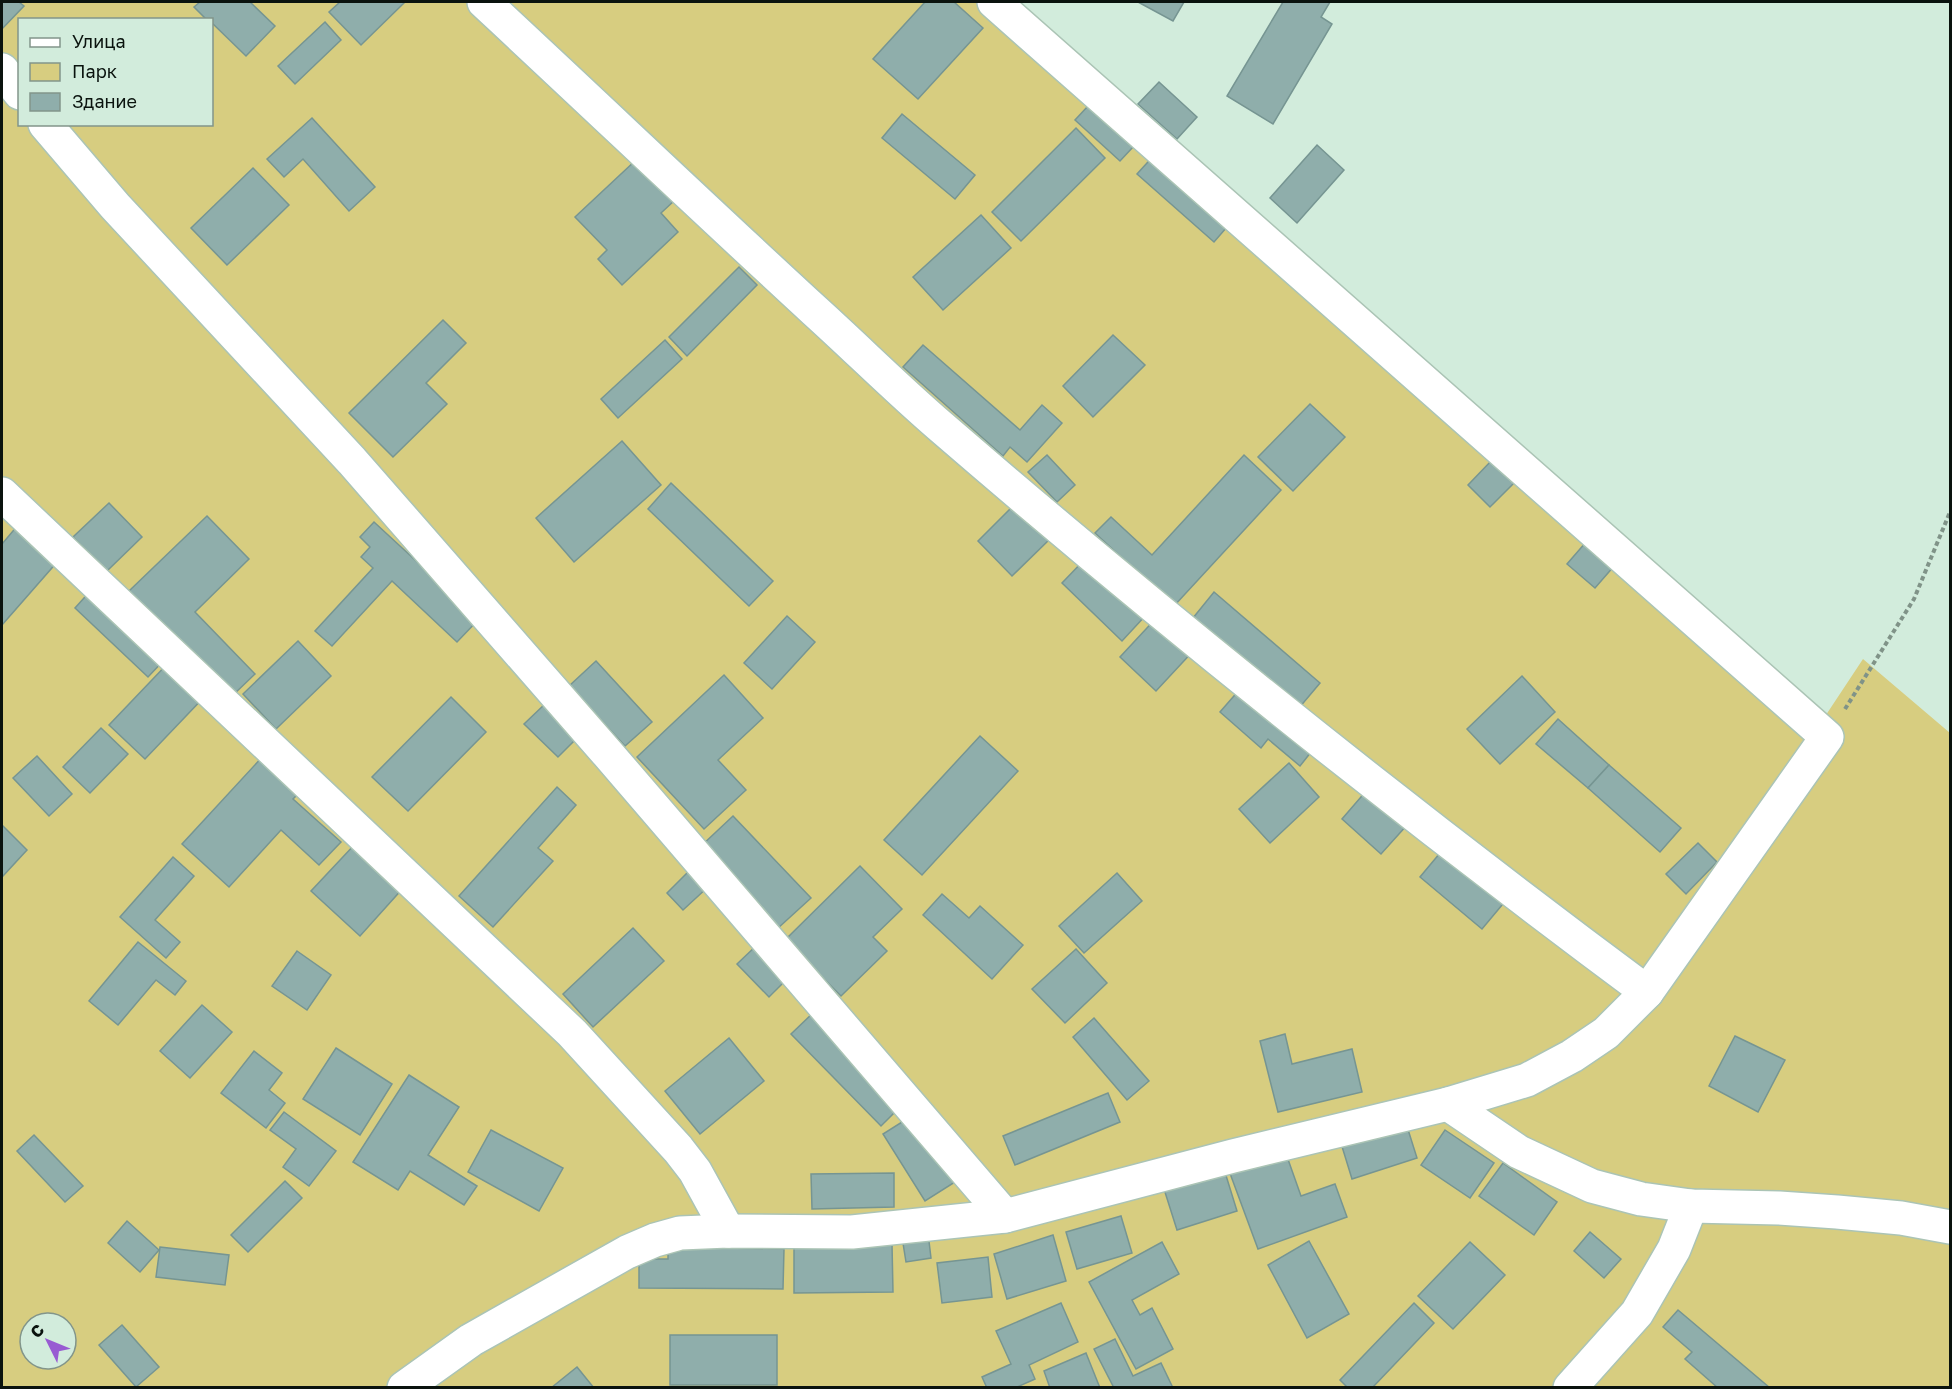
<svg xmlns="http://www.w3.org/2000/svg" width="1952" height="1389" font-family="'Golos Text',sans-serif">
<style>
.green{fill:#d7cd80;fill-rule:evenodd}
.building{fill:#8faeab;stroke:#769592;stroke-width:1.5}
.lines{fill:none;stroke-linecap:round;stroke-linejoin:round}
.minor-casing{stroke:#abc4b5;stroke-width:36}
.path{stroke:#809388;stroke-width:4;stroke-dasharray:4.5 3;stroke-linecap:butt}
.minor{stroke:#fff;stroke-width:33}
</style>
<rect width="100%" height="100%" fill="#d2ecdc"/>
<path class="green" d="M2 2H1000L1818 727 1863 659 1950 733V1387L2 1388ZM20 20H212V124H20ZM30 1323H66V1359H30Z"/>
<g class="building">
<path d="M2 2H19L24 6 2 29Z"/>
<path d="M200 2H250L275 26 246 56 212 23V20H207L194 7Z"/>
<path d="M340 2H405L361 45 329 12Z"/>
<path d="M925 2H954L983 28 918 99 873 59Z"/>
<path d="M1138 2H1184L1173 21Z"/>
<path d="M1283 2H1330L1321 17 1332 24 1273 124 1227 96Z"/>
<path d="M325 22 341 40 295 84 278 66Z"/>
<path d="M1159 82 1197 117 1177 139 1138 104Z"/>
<path d="M1088 106 1133 147 1120 161 1075 120Z"/>
<path d="M902 114 975 175 955 199 882 138Z"/>
<path d="M312 118 375 187 349 211 303 159 284 177 267 159Z"/>
<path d="M1076 128 1105 158 1021 241 992 212Z"/>
<path d="M1317 145 1344 170 1297 223 1270 198Z"/>
<path d="M1157 152 1233 220 1214 242 1137 174Z"/>
<path d="M637 159 675 200 661 213 678 232 622 285 598 259 607 250 575 217Z"/>
<path d="M253 168 289 205 227 265 191 228Z"/>
<path d="M981 215 1011 248 943 310 913 277Z"/>
<path d="M739 267 757 285 687 356 669 337Z"/>
<path d="M443 320 466 343 426 383 447 404 393 457 349 413Z"/>
<path d="M1113 335 1145 365 1093 417 1063 386Z"/>
<path d="M665 340 682 359 618 418 601 399Z"/>
<path d="M923 345 1020 430 1042 405 1062 423 1027 462 1010 447 1003 456 903 367Z"/>
<path d="M1310 404 1345 437 1293 491 1258 457Z"/>
<path d="M622 441 661 485 574 562 536 518Z"/>
<path d="M1047 455 1075 485 1057 502 1028 472Z"/>
<path d="M1244 455 1281 490 1174 606 1095 533 1111 517 1152 555Z"/>
<path d="M1492 460 1515 482 1490 507 1468 485Z"/>
<path d="M671 483 773 581 749 606 648 509Z"/>
<path d="M1018 501 1053 536 1012 576 978 541Z"/>
<path d="M109 503 142 537 107 571 73 537Z"/>
<path d="M207 516 249 559 195 612 255 674 231 697 129 591Z"/>
<path d="M374 522 479 619 457 642 392 581 332 646 315 631 373 568 361 557 370 547 360 537Z"/>
<path d="M18 525 58 561 2 625V544Z"/>
<path d="M1593 534 1621 558 1595 588 1567 564Z"/>
<path d="M1086 558 1146 615 1122 641 1062 583Z"/>
<path d="M93 588 166 658 148 677 75 608Z"/>
<path d="M1214 592 1320 683 1299 708 1193 618Z"/>
<path d="M1159 615 1195 649 1156 691 1120 657Z"/>
<path d="M787 616 815 642 772 689 744 663Z"/>
<path d="M298 641 331 676 276 729 243 694Z"/>
<path d="M171 660 207 694 145 759 109 725Z"/>
<path d="M596 661 652 722 625 746 569 686Z"/>
<path d="M724 675 763 718 718 760 746 790 704 829 637 757Z"/>
<path d="M1522 676 1555 712 1500 764 1467 729Z"/>
<path d="M1240 689 1311 752 1300 766 1268 739 1261 748 1220 712Z"/>
<path d="M451 697 486 732 408 811 372 777Z"/>
<path d="M546 703 579 736 558 757 524 724Z"/>
<path d="M1558 719 1609 765 1588 788 1536 744Z"/>
<path d="M101 728 128 754 90 793 63 767Z"/>
<path d="M980 736 1018 771 922 875 884 840Z"/>
<path d="M265 754 303 789 293 799 341 842 319 865 281 830 229 887 182 844Z"/>
<path d="M37 756 72 794 49 816 13 778Z"/>
<path d="M1289 763 1319 797 1270 843 1239 809Z"/>
<path d="M1609 765 1681 828 1660 852 1588 788Z"/>
<path d="M557 787 576 805 538 848 553 861 493 927 459 896Z"/>
<path d="M1367 790 1407 825 1381 854 1342 819Z"/>
<path d="M733 816 811 898 777 929 700 847Z"/>
<path d="M2 825 27 850 2 877Z"/>
<path d="M356 843 404 887 360 936 311 891Z"/>
<path d="M1698 843 1717 862 1686 894 1666 874Z"/>
<path d="M1445 847 1507 899 1482 929 1420 877Z"/>
<path d="M173 857 194 876 155 920 180 942 166 958 120 917Z"/>
<path d="M860 866 902 909 873 937 887 951 841 996 785 940Z"/>
<path d="M692 868 709 886 683 910 667 893Z"/>
<path d="M1117 873 1142 901 1084 953 1059 926Z"/>
<path d="M942 894 969 918 980 906 1023 945 992 979 923 915Z"/>
<path d="M633 928 664 961 593 1027 563 994Z"/>
<path d="M138 942 186 981 175 995 156 980 118 1025 89 1001Z"/>
<path d="M758 944 789 977 769 997 737 964Z"/>
<path d="M1076 949 1107 983 1065 1023 1032 989Z"/>
<path d="M297 951 331 975 307 1010 272 986Z"/>
<path d="M202 1005 232 1032 190 1078 160 1051Z"/>
<path d="M814 1012 903 1104 881 1126 791 1034Z"/>
<path d="M1094 1018 1149 1081 1127 1100 1073 1037Z"/>
<path d="M1285 1034 1292 1064 1352 1049 1362 1092 1278 1112 1260 1041Z"/>
<path d="M1735 1036 1785 1060 1758 1112 1709 1086Z"/>
<path d="M729 1038 764 1081 700 1134 665 1091Z"/>
<path d="M336 1048 392 1084 360 1135 303 1099Z"/>
<path d="M254 1051 282 1073 269 1090 285 1103 266 1128 221 1093Z"/>
<path d="M409 1075 459 1107 428 1155 477 1186 464 1205 410 1171 398 1190 353 1162Z"/>
<path d="M1108 1093 1120 1122 1015 1165 1003 1136Z"/>
<path d="M284 1112 336 1151 309 1186 283 1167 296 1149 270 1130Z"/>
<path d="M913 1115 955 1182 925 1201 883 1134Z"/>
<path d="M1405 1120 1417 1158 1352 1179 1340 1140Z"/>
<path d="M491 1130 563 1168 539 1211 468 1172Z"/>
<path d="M1445 1130 1494 1163 1470 1198 1421 1165Z"/>
<path d="M34 1135 83 1186 65 1202 17 1151Z"/>
<path d="M1284 1148 1301 1196 1335 1184 1347 1217 1258 1249 1228 1168Z"/>
<path d="M1503 1163 1557 1202 1534 1235 1479 1196Z"/>
<path d="M1224 1169 1237 1211 1177 1230 1164 1189Z"/>
<path d="M894 1173V1207L812 1209 811 1174Z"/>
<path d="M285 1181 302 1198 248 1252 231 1235Z"/>
<path d="M1121 1216 1132 1253 1077 1269 1066 1232Z"/>
<path d="M127 1221 159 1250 140 1272 108 1243Z"/>
<path d="M1590 1232 1621 1259 1604 1278 1574 1251Z"/>
<path d="M928 1233 931 1258 906 1262 902 1237Z"/>
<path d="M1053 1235 1066 1281 1007 1299 994 1254Z"/>
<path d="M1309 1241 1349 1314 1307 1338 1268 1265Z"/>
<path d="M1162 1242 1179 1274 1132 1300 1140 1315 1152 1308 1173 1349 1136 1369 1089 1282Z"/>
<path d="M1470 1242 1505 1275 1453 1329 1418 1296Z"/>
<path d="M892 1244 893 1292 794 1293V1245Z"/>
<path d="M160 1247 229 1255 225 1285 156 1277Z"/>
<path d="M668 1247 784 1249 783 1289 639 1288V1259H668Z"/>
<path d="M988 1257 992 1297 942 1303 937 1263Z"/>
<path d="M1061 1303 1078 1342 1029 1365 1035 1379 1015 1388H987L982 1377 1011 1364 996 1331Z"/>
<path d="M1414 1303 1434 1323 1372 1388H1348L1340 1380Z"/>
<path d="M1678 1310 1770 1388H1718L1685 1359 1692 1352 1663 1327Z"/>
<path d="M122 1325 159 1367 136 1387 99 1345Z"/>
<rect x="670" y="1335" width="107" height="50"/>
<path d="M1115 1339 1133 1376 1161 1363 1173 1388H1114L1094 1349Z"/>
<path d="M1086 1353 1100 1388H1050L1044 1371Z"/>
<path d="M577 1367 594 1388H551Z"/>
</g>
<g class="lines">
<defs>
<g id="minor">
<path d="M484 2C595 105 704 209 815 311 857 349 897 389 940 426 1168 623 1405 812 1647 992"/>
<path d="M2 70 20 93"/>
<path d="M45 124 115 206 352 461 608 754 1005 1216"/>
<path d="M2 494 572 1033 678 1149 695 1171 728 1231"/>
<path d="M1448 1104 1519 1152 1592 1186 1641 1199 1691 1206 1779 1208 1837 1212 1901 1218 1950 1227"/>
<path d="M404 1388 471 1340 627 1252 655 1240 680 1233 728 1231 852 1232 1005 1216 1233 1156 1448 1104 1527 1080 1572 1056 1606 1033 1647 992 1827 737 994 2"/>
<path d="M1570 1388 1637 1313 1674 1249 1691 1206"/>
</g>
</defs>
<use href="#minor" class="minor-casing"/>
<path class="path" d="M1845 709 1914 599 1950 512"/>
<use href="#minor" class="minor"/>
</g>
<rect width="1952" height="1389" fill="none" stroke="#0a130e" stroke-width="6"/>
<rect x="18" y="18" width="195" height="108" fill="#d2ecdc" stroke="#82958a" stroke-width="1.5"/>
<rect x="30" y="38" width="30" height="9" fill="#ffffff" stroke="#82958a" stroke-width="1.5"/>
<text x="72" y="48" font-size="18" fill="#0a130e">Улица</text>
<rect x="30" y="63" width="30" height="18" fill="#d7cd80" stroke="#82958a" stroke-width="1.5"/>
<text x="72" y="78" font-size="18" fill="#0a130e">Парк</text>
<rect x="30" y="93" width="30" height="18" fill="#8faeab" stroke="#82958a" stroke-width="1.5"/>
<text x="72" y="108" font-size="18" fill="#0a130e">Здание</text>
<g transform="translate(48 1341) rotate(313)"><circle r="28" fill="#d2ecdc" stroke="#82958a" stroke-width="1.5"/>
<path d="M0-4.5L10 22L0 15L-10 22Z" fill="#985bd2"/>
<text y="-9" font-size="16" font-weight="bold" text-anchor="middle" fill="#0a130e">С</text>
</g>
</svg>
